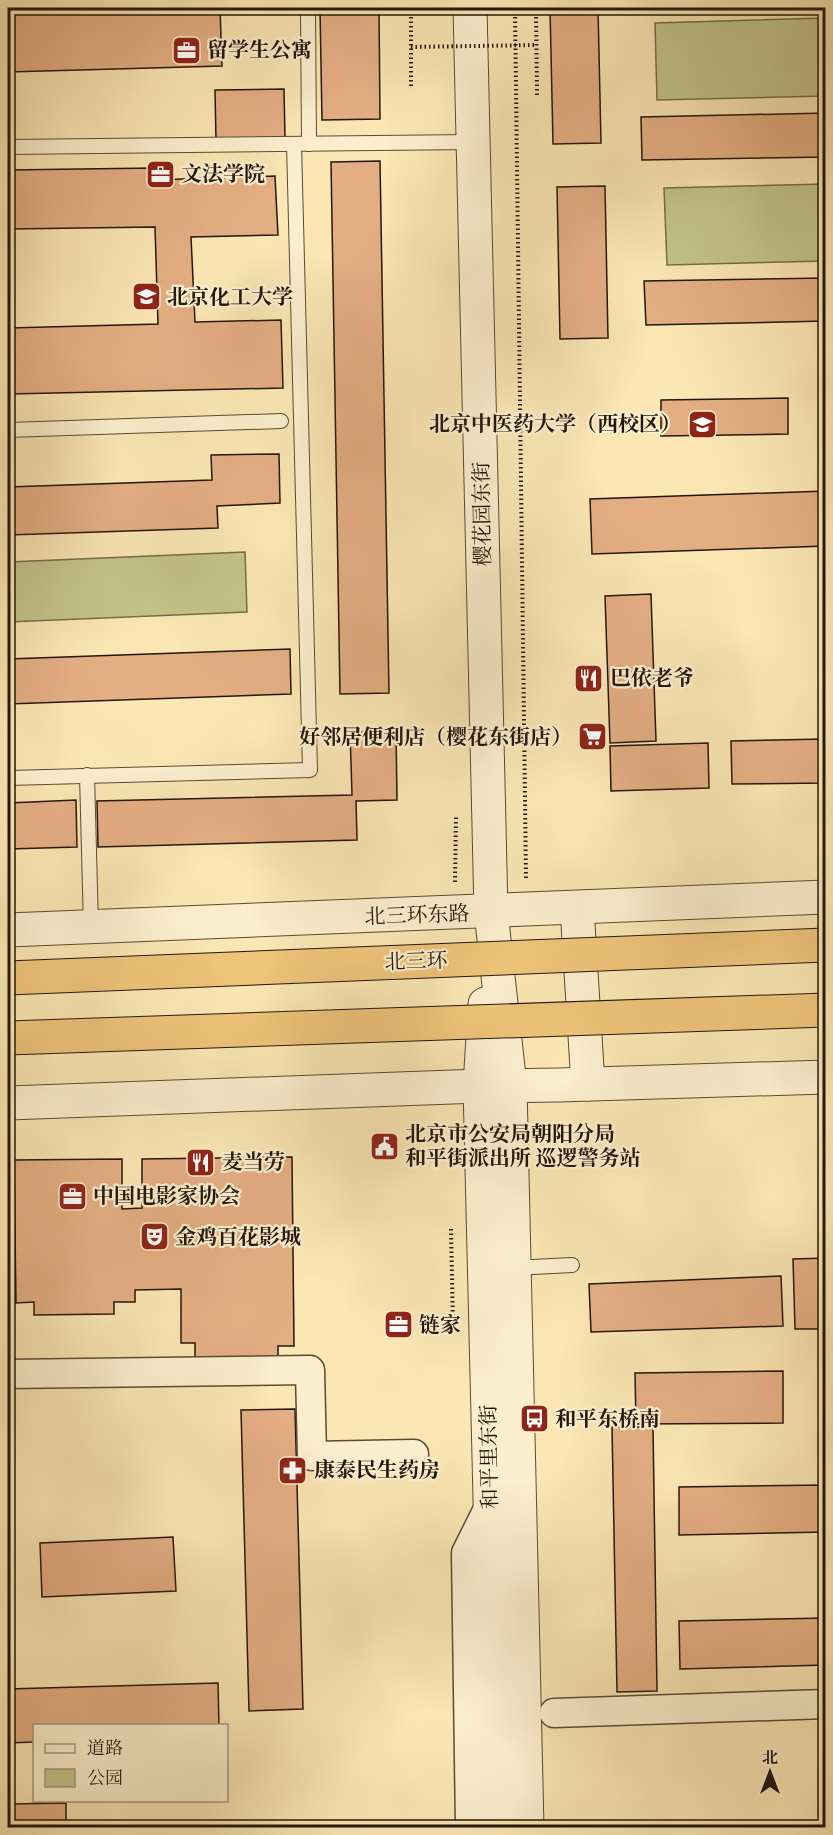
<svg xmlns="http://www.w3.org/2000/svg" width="833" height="1835" font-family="'IM FELL Great Primer','Noto Serif SC',serif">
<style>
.green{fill:#c3c48a;stroke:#736e4b;stroke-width:1.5}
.building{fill:#e4ae83;stroke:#23170c;stroke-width:1.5}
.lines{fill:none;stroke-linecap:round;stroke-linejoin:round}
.service-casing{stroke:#594b36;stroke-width:16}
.minor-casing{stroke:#594b36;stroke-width:31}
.tertiary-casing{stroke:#594b36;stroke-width:35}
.path{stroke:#23170c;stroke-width:4;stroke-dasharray:1.5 3;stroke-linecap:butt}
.service{stroke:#fcefce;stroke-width:14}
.minor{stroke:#fcefce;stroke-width:28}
.tertiary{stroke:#fcefce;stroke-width:33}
.trunk-bridge-casing{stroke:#23170c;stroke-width:35;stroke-linecap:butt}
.path-bridge{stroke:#23170c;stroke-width:4;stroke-dasharray:1.5 3;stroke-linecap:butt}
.trunk-bridge{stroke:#eec37a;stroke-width:33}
.labels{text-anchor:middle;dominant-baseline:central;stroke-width:4.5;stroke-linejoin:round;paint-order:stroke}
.poi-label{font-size:21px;font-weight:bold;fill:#23170c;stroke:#fcefce;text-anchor:start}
.street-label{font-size:21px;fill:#23170c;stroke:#fcefce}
</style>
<rect width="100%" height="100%" fill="#fbe6b4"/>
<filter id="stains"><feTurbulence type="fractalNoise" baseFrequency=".00333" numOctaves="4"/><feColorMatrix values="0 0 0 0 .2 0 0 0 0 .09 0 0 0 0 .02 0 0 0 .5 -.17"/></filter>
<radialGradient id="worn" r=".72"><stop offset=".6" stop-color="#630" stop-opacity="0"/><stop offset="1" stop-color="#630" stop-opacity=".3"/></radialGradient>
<g class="green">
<path d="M825 18V96L657 100 655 23Z"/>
<path d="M825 184V261L667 265 664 188Z"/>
<path d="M245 552 247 612 8 622V562Z"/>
</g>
<g class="building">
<path d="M8 8H220L222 66 8 72Z"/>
<path d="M320 8H379L380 119 322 120Z"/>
<path d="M550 8H598L601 143 553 144Z"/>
<path d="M284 89 285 139 216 141 215 90Z"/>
<path d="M826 113V157L642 160 641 117Z"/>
<path d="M380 161 389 693 340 694 331 162Z"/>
<path d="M153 168V180L275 176 278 235 191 237 195 322 281 320 283 388 9 394 8 273 9 328 158 324 155 227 8 229V170Z"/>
<path d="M605 186 608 338 560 339 557 187Z"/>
<path d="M826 278V321L646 325 644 281Z"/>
<path d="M788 398V434L661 436V400Z"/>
<path d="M279 454 280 503 217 506 218 528 8 535V487L212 480 211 455Z"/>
<path d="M826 491V546L592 554 590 499Z"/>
<path d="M651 594 656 741 610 743 605 596Z"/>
<path d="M290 649 291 694 8 704V659Z"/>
<path d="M396 731 397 800 356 801 357 840 98 847 97 801 352 795 350 732Z"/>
<path d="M826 739V783L732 784 731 741Z"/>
<path d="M708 743 709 788 611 791 610 746Z"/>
<path d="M76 800 77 847 8 849V803Z"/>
<path d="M292 1157 294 1346H278V1358L195 1359V1343H181V1289L135 1290V1302H114V1314L34 1315V1302L16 1303 14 1160 122 1159V1209L142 1208V1159Z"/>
<path d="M826 1258V1329H795L793 1259Z"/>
<path d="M781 1276 783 1326 591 1332 589 1284Z"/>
<path d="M783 1371V1423L636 1424 635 1373Z"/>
<path d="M822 1381H826V1442H823Z"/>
<path d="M295 1409 303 1709 249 1711 241 1410Z"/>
<path d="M612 1427H653L657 1691 617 1692Z"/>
<path d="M826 1485V1532L679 1535V1487Z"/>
<path d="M173 1537 176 1591 42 1597 40 1543Z"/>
<path d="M826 1618V1665L680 1669 679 1621Z"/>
<path d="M218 1683 219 1726H34V1742L8 1743V1689Z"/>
<path d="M66 1803V1828H12V1804Z"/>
</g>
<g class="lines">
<defs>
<g id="service">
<path d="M308 8 309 144"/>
<path d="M8 147 473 142"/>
<path d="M8 430 281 421"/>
<path d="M87 775 91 927"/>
<path d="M8 778 310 770 294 144"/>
<path d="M513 1268 572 1265"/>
</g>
<g id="minor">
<path d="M8 1374 310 1370 312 1456 414 1454"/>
<path d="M554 1713 826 1704"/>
<path d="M470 1828 466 1553 490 1505"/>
</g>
<g id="tertiary">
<path d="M470 8 491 912 510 1086 527 1828"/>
<path d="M577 908 588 1084"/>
<path d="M8 930 826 897"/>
<path d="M485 1004 480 1086 498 1828"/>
<path d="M8 1103 480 1086 559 1085 826 1077"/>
</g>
</defs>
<use href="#service" class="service-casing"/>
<use href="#minor" class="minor-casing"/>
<use href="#tertiary" class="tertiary-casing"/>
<g class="path">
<path d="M411 8V88"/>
<path d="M515 8 526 879"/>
<path d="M536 8 537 95"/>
<path d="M171 164V179"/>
<path d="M455 882 456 815"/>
<path d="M451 1229 453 1326"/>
</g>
<use href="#service" class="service"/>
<use href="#minor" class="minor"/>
<use href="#tertiary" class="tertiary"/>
<defs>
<g id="trunk-bridge">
<path d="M8 978 826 945"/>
<path d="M8 1038 826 1010"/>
</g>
</defs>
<use href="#trunk-bridge" class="trunk-bridge-casing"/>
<path class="path-bridge" d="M411 47 537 45"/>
<use href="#trunk-bridge" class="trunk-bridge"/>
</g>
<defs>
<symbol id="office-square" viewBox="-11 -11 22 22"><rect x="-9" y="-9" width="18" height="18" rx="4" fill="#8f2418" stroke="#fcefce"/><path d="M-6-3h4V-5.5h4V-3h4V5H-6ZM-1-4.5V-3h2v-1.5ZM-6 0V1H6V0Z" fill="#fff"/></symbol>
<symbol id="university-square" viewBox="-11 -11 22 22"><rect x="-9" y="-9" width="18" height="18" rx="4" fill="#8f2418" stroke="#fcefce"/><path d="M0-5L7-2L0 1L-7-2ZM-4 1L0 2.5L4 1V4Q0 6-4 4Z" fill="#fff"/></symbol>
<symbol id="restaurant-square" viewBox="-11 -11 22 22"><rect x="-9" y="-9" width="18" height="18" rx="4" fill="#8f2418" stroke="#fcefce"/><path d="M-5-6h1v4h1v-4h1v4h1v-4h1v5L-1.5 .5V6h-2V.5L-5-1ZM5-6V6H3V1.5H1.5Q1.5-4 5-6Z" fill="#fff"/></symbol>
<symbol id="supermarket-square" viewBox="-11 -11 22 22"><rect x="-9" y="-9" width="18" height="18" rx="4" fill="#8f2418" stroke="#fcefce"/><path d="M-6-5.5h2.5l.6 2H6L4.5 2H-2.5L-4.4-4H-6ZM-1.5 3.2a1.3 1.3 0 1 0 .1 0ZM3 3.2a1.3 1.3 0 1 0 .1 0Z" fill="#fff"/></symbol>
<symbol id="civic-square" viewBox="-11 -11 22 22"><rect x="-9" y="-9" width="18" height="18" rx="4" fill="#8f2418" stroke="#fcefce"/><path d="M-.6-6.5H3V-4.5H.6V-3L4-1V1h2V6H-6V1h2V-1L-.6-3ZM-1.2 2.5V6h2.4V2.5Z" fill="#fff"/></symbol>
<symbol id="theatre-square" viewBox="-11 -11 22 22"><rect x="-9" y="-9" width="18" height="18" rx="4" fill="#8f2418" stroke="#fcefce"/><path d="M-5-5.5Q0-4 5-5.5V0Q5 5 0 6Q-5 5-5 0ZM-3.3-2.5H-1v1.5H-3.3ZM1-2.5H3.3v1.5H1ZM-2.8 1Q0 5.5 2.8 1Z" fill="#fff"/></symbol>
<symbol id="bus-square" viewBox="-11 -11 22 22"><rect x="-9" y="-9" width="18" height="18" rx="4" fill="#8f2418" stroke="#fcefce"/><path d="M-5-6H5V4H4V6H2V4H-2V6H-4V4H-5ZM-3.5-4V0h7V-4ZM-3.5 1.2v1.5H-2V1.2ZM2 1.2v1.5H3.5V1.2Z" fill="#fff"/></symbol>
<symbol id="pharmacy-square" viewBox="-11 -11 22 22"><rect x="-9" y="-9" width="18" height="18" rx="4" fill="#8f2418" stroke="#fcefce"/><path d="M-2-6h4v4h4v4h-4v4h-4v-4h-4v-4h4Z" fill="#fff"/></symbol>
</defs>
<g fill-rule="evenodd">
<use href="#office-square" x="170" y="34" width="33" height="33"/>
<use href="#office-square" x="144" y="158" width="33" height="33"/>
<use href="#university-square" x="130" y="280" width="33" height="33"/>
<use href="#university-square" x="686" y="408" width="33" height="33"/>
<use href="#restaurant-square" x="572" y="662" width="33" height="33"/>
<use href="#supermarket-square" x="576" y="720" width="33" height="33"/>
<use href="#civic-square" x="368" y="1130" width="33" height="33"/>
<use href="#restaurant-square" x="184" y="1146" width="33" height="33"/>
<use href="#office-square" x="56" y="1180" width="33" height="33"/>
<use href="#theatre-square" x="138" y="1220" width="33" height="33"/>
<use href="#office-square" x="382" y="1308" width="33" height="33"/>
<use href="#bus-square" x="518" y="1402" width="33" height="33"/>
<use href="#pharmacy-square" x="276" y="1454" width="33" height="33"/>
</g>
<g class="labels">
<g class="poi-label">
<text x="207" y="50">留学生公寓</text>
<text x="181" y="174">文法学院</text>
<text x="167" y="297">北京化工大学</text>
<text x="681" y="424" text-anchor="end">北京中医药大学（西校区）</text>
<text x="610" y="678">巴依老爷</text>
<text x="572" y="737" text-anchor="end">好邻居便利店（樱花东街店）</text>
<text x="405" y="1134">北京市公安局朝阳分局<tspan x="405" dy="24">和平街派出所 巡逻警务站</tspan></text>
<text x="222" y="1162">麦当劳</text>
<text x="93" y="1196">中国电影家协会</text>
<text x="175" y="1237">金鸡百花影城</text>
<text x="419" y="1325">链家</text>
<text x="555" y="1419">和平东桥南</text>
<text x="314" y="1470">康泰民生药房</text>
</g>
<g class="street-label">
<text transform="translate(482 514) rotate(-91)">樱花园东街</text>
<text transform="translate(417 915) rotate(-2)">北三环东路</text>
<text transform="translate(416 961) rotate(-2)">北三环</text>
<text transform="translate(489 1457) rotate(-91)">和平里东街</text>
</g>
</g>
<rect width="833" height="1835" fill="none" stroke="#fbe6b4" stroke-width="30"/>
<rect x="9" y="9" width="815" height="1817" fill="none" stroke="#23170c" stroke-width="3"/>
<rect x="15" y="15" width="803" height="1805" fill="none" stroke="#23170c" stroke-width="1.5"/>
<rect x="33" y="1724" width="195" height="78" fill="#fcefce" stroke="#a59980" stroke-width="1.5"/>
<rect x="45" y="1744" width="30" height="9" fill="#fcefce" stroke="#a59980" stroke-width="1.5"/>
<text x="87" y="1754" font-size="18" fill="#23170c">道路</text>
<rect x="45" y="1769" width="30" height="18" fill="#c3c48a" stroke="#a59980" stroke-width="1.5"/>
<text x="87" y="1784" font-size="18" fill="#23170c">公园</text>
<g transform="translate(770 1772)" stroke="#fcefce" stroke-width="4.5" paint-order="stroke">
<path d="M0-4.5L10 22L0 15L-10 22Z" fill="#23170c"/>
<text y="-9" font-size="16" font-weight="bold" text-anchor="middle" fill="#23170c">北</text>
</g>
<rect width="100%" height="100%" filter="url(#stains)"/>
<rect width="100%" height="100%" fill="url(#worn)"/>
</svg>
